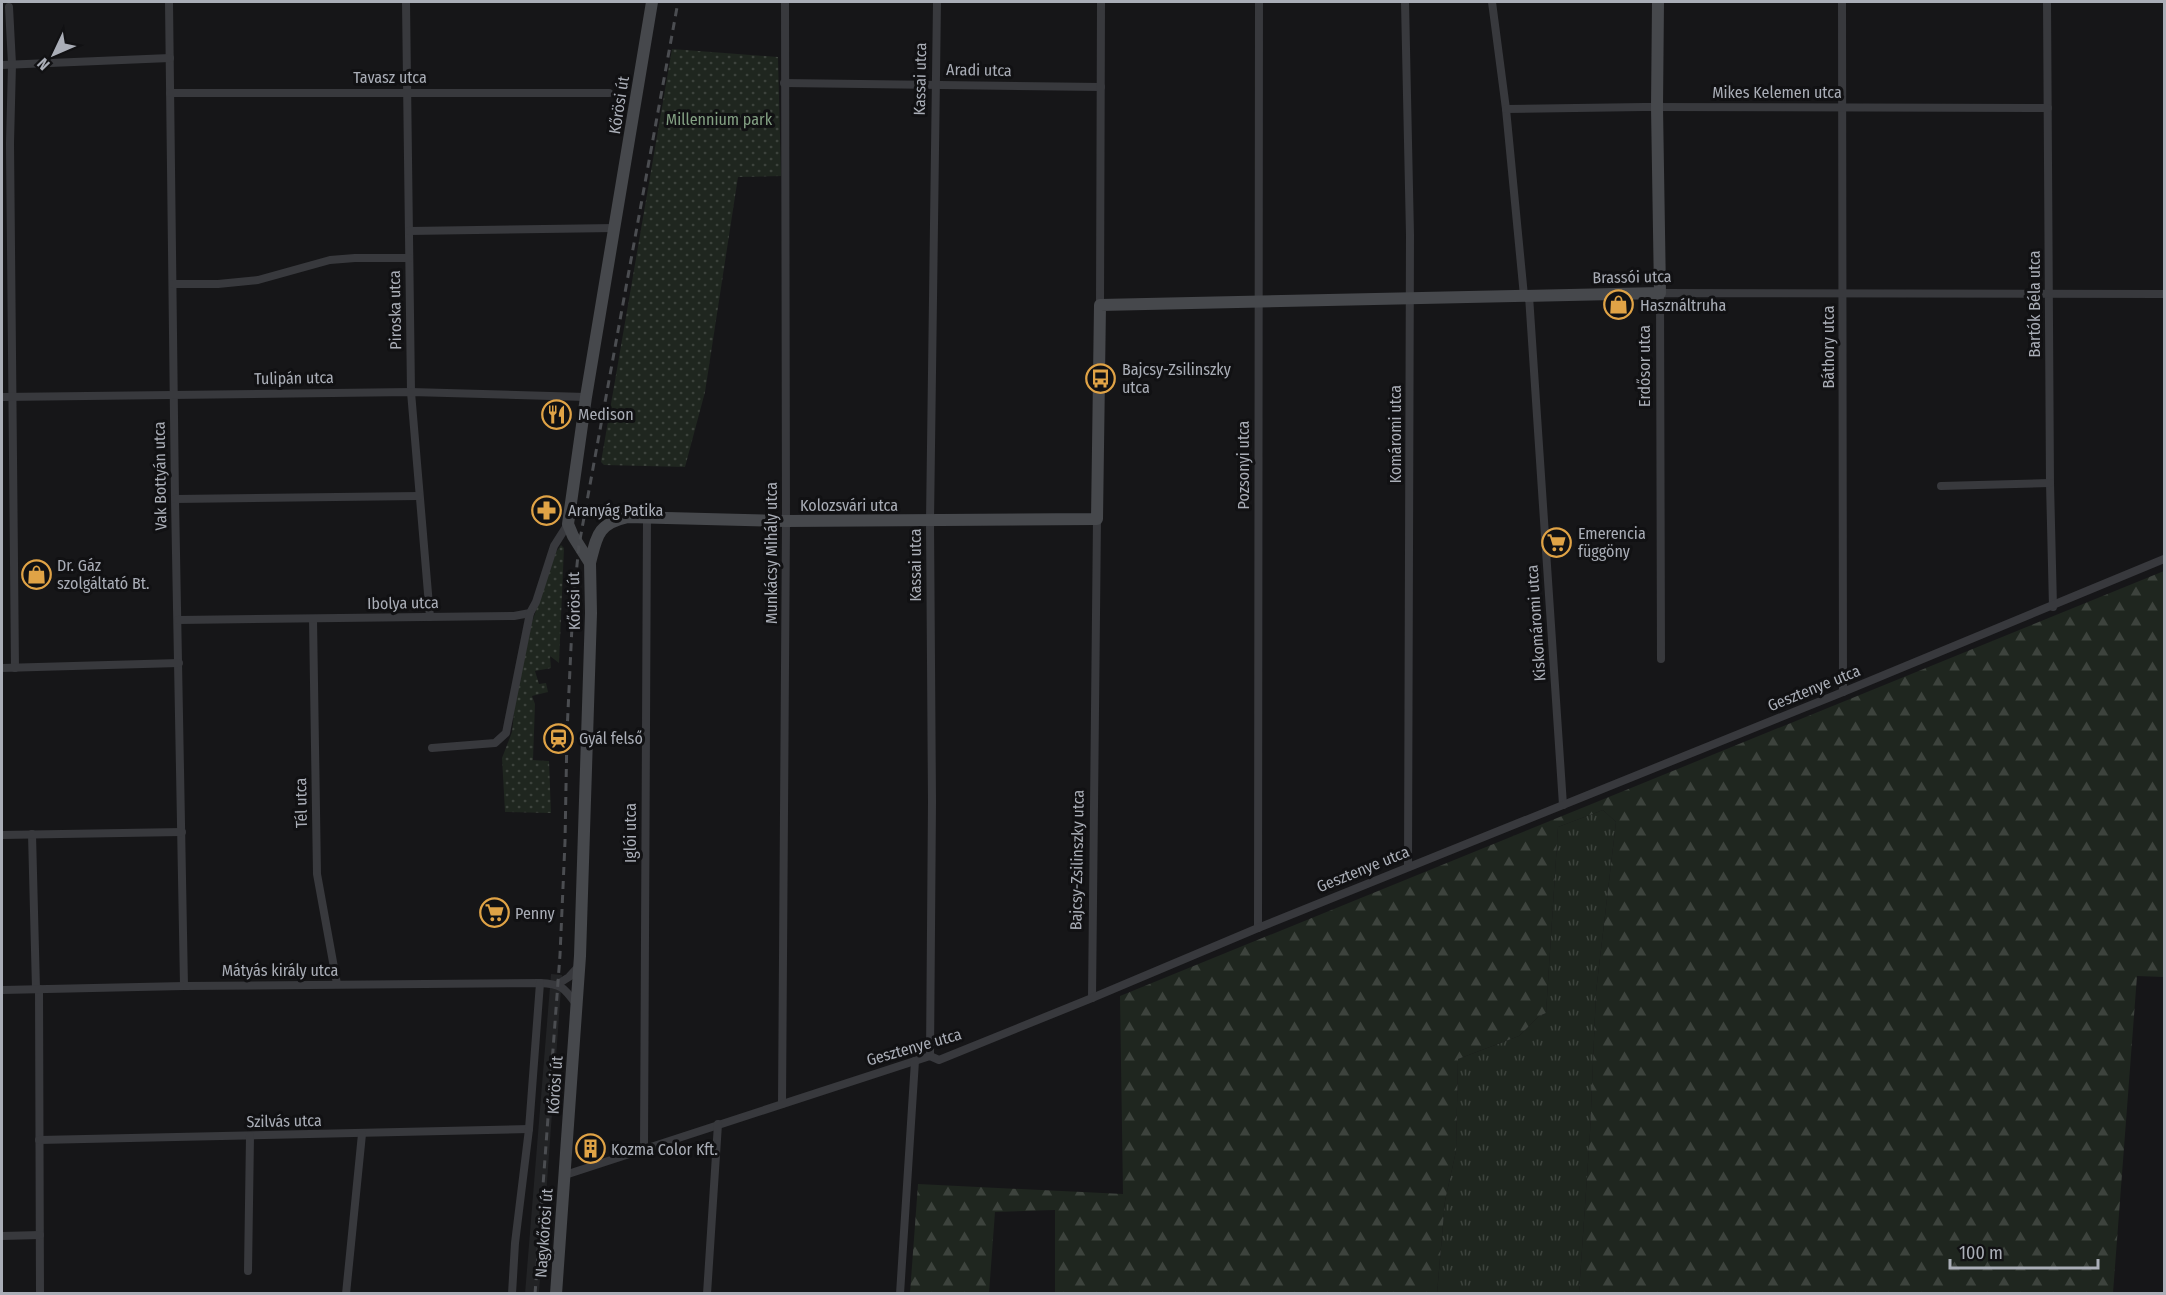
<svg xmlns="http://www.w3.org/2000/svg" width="2166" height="1295" font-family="'Fira Sans Condensed',sans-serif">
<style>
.built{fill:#222325}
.grass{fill:url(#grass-tufts)}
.forest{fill:url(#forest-firs)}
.park{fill:url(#park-dots)}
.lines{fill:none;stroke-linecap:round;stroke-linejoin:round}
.street{stroke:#38393d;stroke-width:8}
.secondary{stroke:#46484c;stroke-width:12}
.rail{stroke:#4b4d51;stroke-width:3;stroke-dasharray:8 6;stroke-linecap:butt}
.labels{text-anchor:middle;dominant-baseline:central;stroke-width:6;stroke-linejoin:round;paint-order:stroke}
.street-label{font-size:16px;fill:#aaaeb7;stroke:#111113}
.park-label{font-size:16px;fill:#83a083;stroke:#111113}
.poi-label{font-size:16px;fill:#aaaeb7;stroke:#111113;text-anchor:start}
</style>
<defs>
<pattern id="grass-tufts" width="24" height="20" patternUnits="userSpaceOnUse" patternTransform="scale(1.5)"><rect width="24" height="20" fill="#1f261f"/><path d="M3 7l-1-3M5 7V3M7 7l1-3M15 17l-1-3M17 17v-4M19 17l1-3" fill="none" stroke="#3d433d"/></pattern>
<pattern id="forest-firs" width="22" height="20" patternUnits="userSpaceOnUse" patternTransform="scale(1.5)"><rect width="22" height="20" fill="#1f261f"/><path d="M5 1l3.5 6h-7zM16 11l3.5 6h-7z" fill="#3d433d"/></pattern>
<pattern id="park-dots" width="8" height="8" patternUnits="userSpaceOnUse" patternTransform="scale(1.5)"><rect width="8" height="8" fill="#1f261f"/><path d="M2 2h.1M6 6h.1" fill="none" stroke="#3d433d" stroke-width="1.8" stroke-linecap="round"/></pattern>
</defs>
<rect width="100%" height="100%" fill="#161618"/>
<path class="built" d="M551 974 562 975 539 1293 525 1294Z"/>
<path class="grass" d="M1603 810 1616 822 1596 992 1590 1133 1579 1293 1437 1294 1445 1201 1456 1151 1458 1059 1519 1036 1539 1016 1546 1013 1558 827Z"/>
<path class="forest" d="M2164 571V977L2137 976 2113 1293H1579L1590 1133 1596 992 1616 822 1603 810 1558 827 1546 1013 1539 1016 1519 1036 1458 1059 1456 1151 1445 1201 1437 1293H1055V1210L995 1212 989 1293H910L918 1184 1123 1194 1120 996Z"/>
<g class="park">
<path d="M672 49 778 57 781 176 738 177 705 392 685 467 604 465 601 462Z"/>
<path d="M561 545 564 548 559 663 550 656 551 668 535 671 539 684 546 683 548 692 532 696 535 704 533 760 549 761 551 813 505 812 502 758 512 732 515 704 532 622 556 552Z"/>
</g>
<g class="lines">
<g class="street">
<path d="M169 2 175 499 184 986"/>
<path d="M406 2 411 392 430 617"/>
<path d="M1405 2 1410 235 1408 867"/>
<path d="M1492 2 1506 109 1524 296"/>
<path d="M1842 2 1843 692"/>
<path d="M2047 2 2050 483 2053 607"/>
<path d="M9 7 12 64 10 143 15 668"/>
<path d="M2 65 170 58"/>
<path d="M784 83 1101 87"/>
<path d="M170 93H609"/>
<path d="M1506 109 1644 107 2048 108"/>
<path d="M409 231 615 228"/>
<path d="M173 284H218L258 280 330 260 355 258H409"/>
<path d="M1529 296 1563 805"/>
<path d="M1100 305 1101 2"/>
<path d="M2 397 411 392 586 397"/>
<path d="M1941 486 2050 483"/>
<path d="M175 499 419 496"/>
<path d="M313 619 317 874 337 984"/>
<path d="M178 620 514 616 530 613 536 602 554 546 568 524"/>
<path d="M1661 659 1660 293 2164 294"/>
<path d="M2 668 179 663"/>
<path d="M432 748 495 743 506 733 530 613"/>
<path d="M32 834 36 989"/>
<path d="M2 835 182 832"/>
<path d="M1258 928 1259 2"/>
<path d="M558 984 569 977 579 966"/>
<path d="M39 989 40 1294"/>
<path d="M2 990 184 986 540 983C561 984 564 987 576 1004"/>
<path d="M1092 998 1097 519"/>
<path d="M930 1056 932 802 930 521 937 2"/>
<path d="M782 1104 786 521 785 2"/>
<path d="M39 1140 529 1129"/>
<path d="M644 1148 647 518"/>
<path d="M565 1175 930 1056 939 1060 1092 998 1258 928 1843 692 2164 559"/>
<path d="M2 1236 40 1235"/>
<path d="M248 1271 250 1136"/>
<path d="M346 1294 362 1134"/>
<path d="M512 1294 515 1243 529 1129 540 983"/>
<path d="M707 1294 718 1124"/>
<path d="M900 1294 915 1061"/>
</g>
<g class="secondary">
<path d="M590 563C597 536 597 524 628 517L786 521 1097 519 1100 305 1660 293 1657 107 1658 2"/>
<path d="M556 1294 580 956 591 613 590 563 573 536 568 524 586 397 652 2"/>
</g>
<path class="rail" d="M535 1294 560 955 565 842 567 732 573 605 579 545 678 2"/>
</g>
<defs>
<symbol id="shop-ring" viewBox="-11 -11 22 22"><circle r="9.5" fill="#111113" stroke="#e0a346" stroke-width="1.5"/><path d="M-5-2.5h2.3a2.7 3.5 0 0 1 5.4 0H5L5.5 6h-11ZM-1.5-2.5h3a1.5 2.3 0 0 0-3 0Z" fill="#e0a346"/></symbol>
<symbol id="bus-ring" viewBox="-11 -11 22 22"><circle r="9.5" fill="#111113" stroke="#e0a346" stroke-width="1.5"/><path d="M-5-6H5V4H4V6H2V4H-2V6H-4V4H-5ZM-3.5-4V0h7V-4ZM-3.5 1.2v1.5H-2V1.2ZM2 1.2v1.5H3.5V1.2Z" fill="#e0a346"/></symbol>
<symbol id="restaurant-ring" viewBox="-11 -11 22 22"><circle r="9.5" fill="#111113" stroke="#e0a346" stroke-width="1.5"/><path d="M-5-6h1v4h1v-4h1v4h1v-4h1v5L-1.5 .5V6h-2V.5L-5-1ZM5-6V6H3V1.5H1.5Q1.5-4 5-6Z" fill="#e0a346"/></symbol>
<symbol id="pharmacy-ring" viewBox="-11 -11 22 22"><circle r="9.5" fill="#111113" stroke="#e0a346" stroke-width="1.5"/><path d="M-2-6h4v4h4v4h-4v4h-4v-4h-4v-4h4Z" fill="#e0a346"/></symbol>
<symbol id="supermarket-ring" viewBox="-11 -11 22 22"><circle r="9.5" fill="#111113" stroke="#e0a346" stroke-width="1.5"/><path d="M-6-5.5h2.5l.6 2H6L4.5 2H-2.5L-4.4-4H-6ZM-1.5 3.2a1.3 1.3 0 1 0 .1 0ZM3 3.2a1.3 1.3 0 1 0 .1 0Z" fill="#e0a346"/></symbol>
<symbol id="station-ring" viewBox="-11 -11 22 22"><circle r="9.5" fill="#111113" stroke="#e0a346" stroke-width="1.5"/><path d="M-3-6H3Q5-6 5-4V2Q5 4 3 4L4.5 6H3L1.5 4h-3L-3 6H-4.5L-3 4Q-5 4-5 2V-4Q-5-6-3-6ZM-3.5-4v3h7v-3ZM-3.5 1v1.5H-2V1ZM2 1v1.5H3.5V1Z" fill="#e0a346"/></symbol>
<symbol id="building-ring" viewBox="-11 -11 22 22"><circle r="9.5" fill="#111113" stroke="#e0a346" stroke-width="1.5"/><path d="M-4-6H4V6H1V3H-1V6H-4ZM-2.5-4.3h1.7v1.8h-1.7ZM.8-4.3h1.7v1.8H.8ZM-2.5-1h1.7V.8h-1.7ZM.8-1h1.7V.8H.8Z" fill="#e0a346"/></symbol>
</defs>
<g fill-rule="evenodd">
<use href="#shop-ring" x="1602" y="288" width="33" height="33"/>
<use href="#bus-ring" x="1084" y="362" width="33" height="33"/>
<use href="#restaurant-ring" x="540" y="398" width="33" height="33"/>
<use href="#pharmacy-ring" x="530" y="494" width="33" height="33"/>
<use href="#supermarket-ring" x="1540" y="526" width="33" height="33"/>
<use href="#shop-ring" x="20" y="558" width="33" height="33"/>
<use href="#station-ring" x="542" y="722" width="33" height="33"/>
<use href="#supermarket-ring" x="478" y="896" width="33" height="33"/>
<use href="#building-ring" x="574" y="1132" width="33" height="33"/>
</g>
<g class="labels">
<g class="street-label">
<text transform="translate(979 70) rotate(1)">Aradi utca</text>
<text x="390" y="77">Tavasz utca</text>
<text transform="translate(920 79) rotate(-89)">Kassai utca</text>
<text x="1777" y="92">Mikes Kelemen utca</text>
<text transform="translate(619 105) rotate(-81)">Kőrösi út</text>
<text transform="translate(1632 277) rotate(-1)">Brassói utca</text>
<text transform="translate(2034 304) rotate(-90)">Bartók Béla utca</text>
<text transform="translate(395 310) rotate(-91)">Piroska utca</text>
<text transform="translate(1828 347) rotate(-90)">Báthory utca</text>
<text transform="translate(1644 366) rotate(-90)">Erdősor utca</text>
<text transform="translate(294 378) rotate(-1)">Tulipán utca</text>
<text transform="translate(1395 434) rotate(-90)">Komáromi utca</text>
<text transform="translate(1243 465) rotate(-90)">Pozsonyi utca</text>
<text transform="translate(160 476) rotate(-91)">Vak Bottyán utca</text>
<text x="849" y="505">Kolozsvári utca</text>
<text transform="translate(771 553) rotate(-90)">Munkácsy Mihály utca</text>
<text transform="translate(915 565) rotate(-90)">Kassai utca</text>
<text transform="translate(574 601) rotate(-91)">Kőrösi út</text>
<text transform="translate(403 603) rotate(-1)">Ibolya utca</text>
<text transform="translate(1536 623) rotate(-94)">Kiskomáromi utca</text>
<text transform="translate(1814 688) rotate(-22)">Gesztenye utca</text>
<text transform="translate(301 803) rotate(-91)">Tél utca</text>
<text transform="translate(630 833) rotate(-90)">Iglói utca</text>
<text transform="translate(1077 860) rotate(-89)">Bajcsy-Zsilinszky utca</text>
<text transform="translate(1363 869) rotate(-22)">Gesztenye utca</text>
<text x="280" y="970">Mátyás király utca</text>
<text transform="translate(914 1047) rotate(-16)">Gesztenye utca</text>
<text transform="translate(555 1085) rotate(-86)">Kőrösi út</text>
<text transform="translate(284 1121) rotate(-1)">Szilvás utca</text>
<text transform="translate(544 1233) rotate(-86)">Nagykőrösi út</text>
</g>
<g class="park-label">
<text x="719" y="119">Millennium park</text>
</g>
<g class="poi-label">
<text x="1640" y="305">Használtruha</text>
<text x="1122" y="369">Bajcsy-Zsilinszky<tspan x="1122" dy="18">utca</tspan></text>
<text x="578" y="414">Medison</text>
<text x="568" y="510">Aranyág Patika</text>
<text x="1578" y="533">Emerencia<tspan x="1578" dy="18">függöny</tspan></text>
<text x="57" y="565">Dr. Gáz<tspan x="57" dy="18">szolgáltató Bt.</tspan></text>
<text x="579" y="738">Gyál felső</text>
<text x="515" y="913">Penny</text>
<text x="611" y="1149">Kozma Color Kft.</text>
</g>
</g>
<rect width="2166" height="1295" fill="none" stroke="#aaaeb7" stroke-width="6"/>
<g transform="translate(54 54) rotate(226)" stroke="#111113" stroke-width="4.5" paint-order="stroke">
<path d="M0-4.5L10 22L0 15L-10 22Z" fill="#aaaeb7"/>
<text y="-9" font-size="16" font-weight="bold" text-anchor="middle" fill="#aaaeb7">N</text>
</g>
<path d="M1950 1259v9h148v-9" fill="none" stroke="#aaaeb7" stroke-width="3"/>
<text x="1959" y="1259" font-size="18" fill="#aaaeb7" stroke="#111113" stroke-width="4.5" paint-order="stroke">100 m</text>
</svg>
